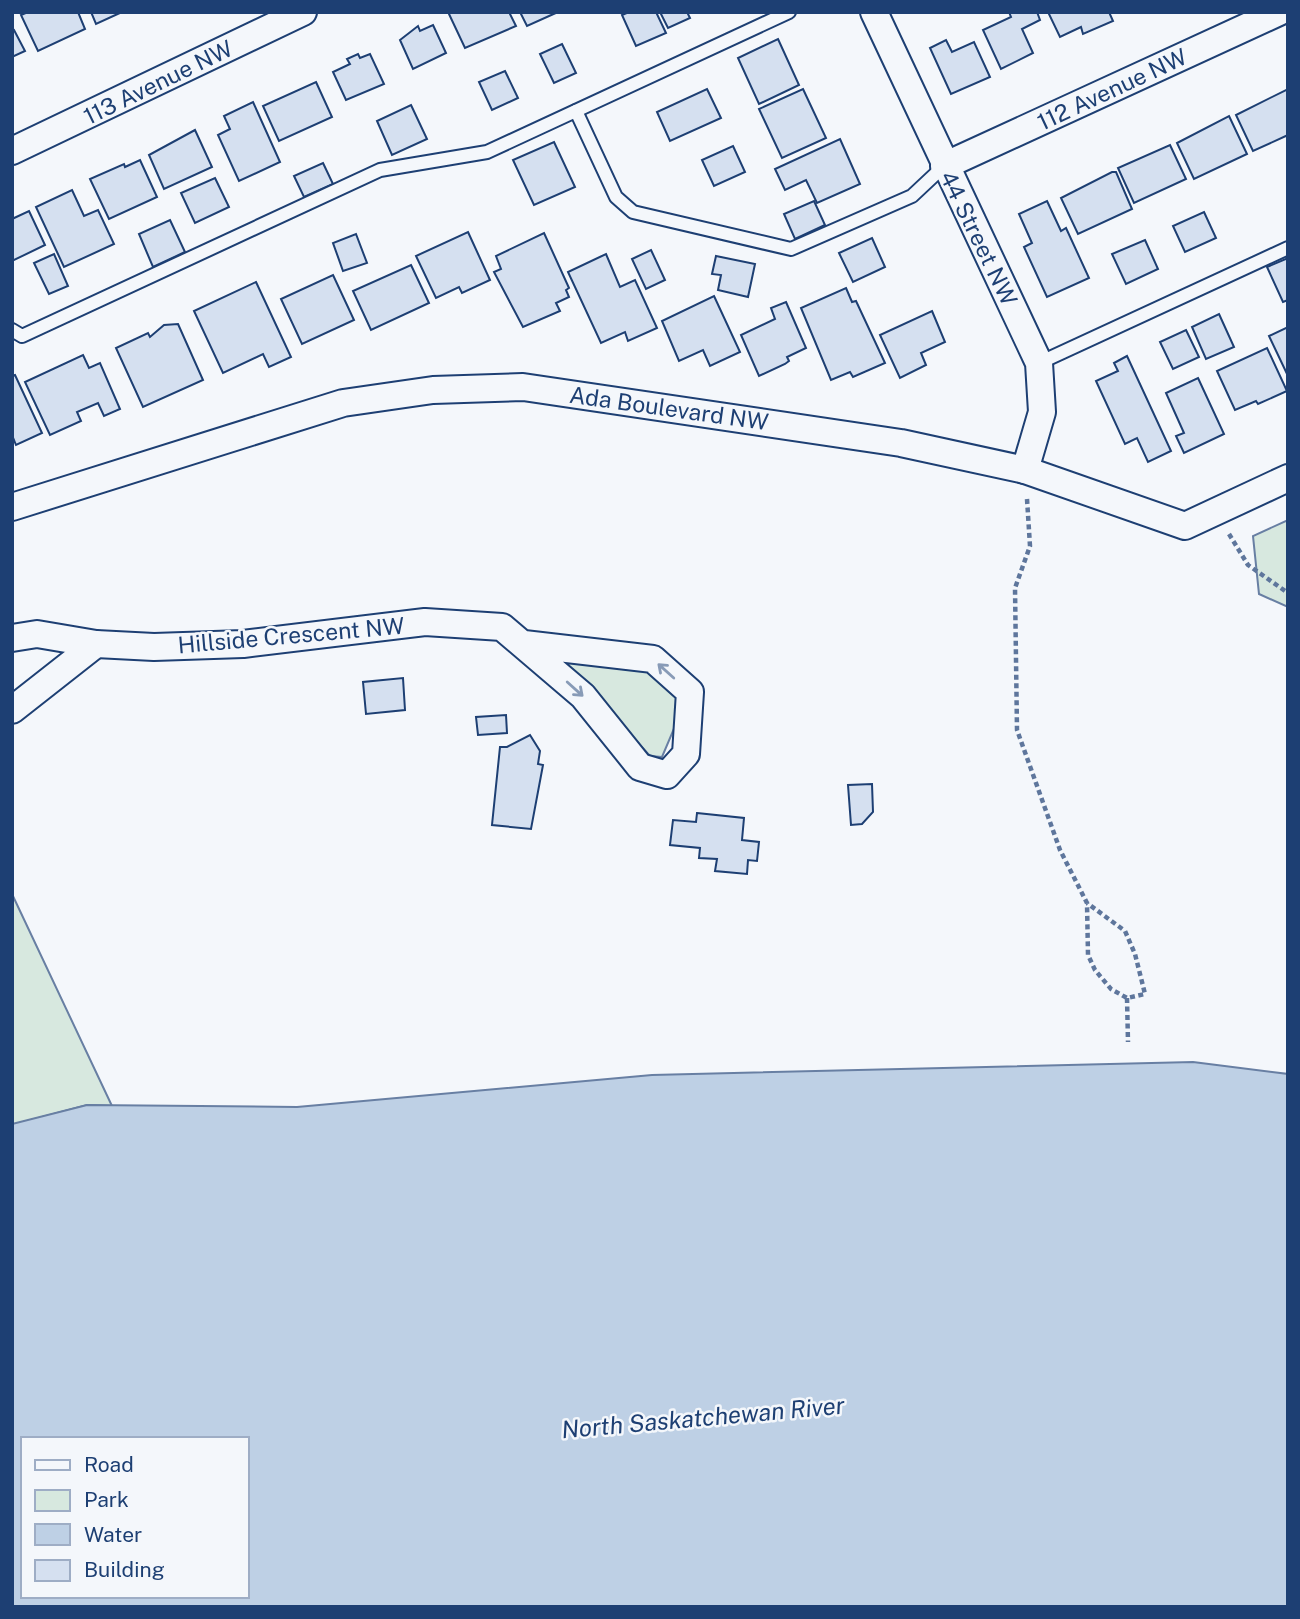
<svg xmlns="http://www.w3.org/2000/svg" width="1300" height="1619" font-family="'Public Sans',sans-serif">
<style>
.green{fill:#d7e8df;stroke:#687fa3;stroke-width:2}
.water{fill:#bed0e5;stroke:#687fa3;stroke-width:2;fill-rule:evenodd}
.building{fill:#d5e0f0;stroke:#1d3f73;stroke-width:2}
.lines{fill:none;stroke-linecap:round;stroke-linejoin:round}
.service-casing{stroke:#1d3f73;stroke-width:16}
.minor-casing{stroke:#1d3f73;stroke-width:30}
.path{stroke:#5e769c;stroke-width:4.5;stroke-dasharray:5 3.5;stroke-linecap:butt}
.service{stroke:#f4f7fb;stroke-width:12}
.minor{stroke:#f4f7fb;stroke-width:26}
.oneway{stroke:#889bb7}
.labels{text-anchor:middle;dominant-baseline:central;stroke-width:5;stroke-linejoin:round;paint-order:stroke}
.street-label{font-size:23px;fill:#1d3f73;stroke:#f4f7fb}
.water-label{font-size:24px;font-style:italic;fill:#1d3f73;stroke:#f4f7fb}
</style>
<rect width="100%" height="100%" fill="#f4f7fb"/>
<g class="green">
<path d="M1288 520V607L1259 594 1253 536Z"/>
<path d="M557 654 646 668 677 695 676 724 662 757 650 756Z"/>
<path d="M12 894 112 1106 87 1105 12 1125Z"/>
</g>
<path class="water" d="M1193 1062 1288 1074V1607H12V1124L87 1105 297 1107 652 1075ZM23 1439H247V1596H23Z"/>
<g class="building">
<path d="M28 12H78L85 29 38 51 21 15Z"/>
<path d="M91 12H122L96 24Z"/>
<path d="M452 12H509L516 26 465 48 449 14Z"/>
<path d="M520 12H558L527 26Z"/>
<path d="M629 12H656L666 33 636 46 622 15Z"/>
<path d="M660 12H687L690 18 668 28Z"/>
<path d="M1009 12H1037L1040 20 1022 29 1033 53 1001 69 983 30 1011 17Z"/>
<path d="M1048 12H1109L1113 21 1083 34 1081 27 1060 37Z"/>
<path d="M433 25 446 53 413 69 400 40 418 26 420 31Z"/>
<path d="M14 30 25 51 12 57V31Z"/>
<path d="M778 39 799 85 759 104 738 58Z"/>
<path d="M946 40 952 52 974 42 990 77 951 94 930 48Z"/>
<path d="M562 44 576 73 554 83 540 54Z"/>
<path d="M358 54 360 58 370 54 384 84 346 100 333 72 350 64 347 59Z"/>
<path d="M505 71 518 98 492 110 479 82Z"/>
<path d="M316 82 332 117 279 141 263 106Z"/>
<path d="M707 89 721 118 670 141 657 112Z"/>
<path d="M803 89 826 138 782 158 759 109Z"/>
<path d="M1288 89V135L1253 151 1236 115Z"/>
<path d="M253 102 280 162 239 181 218 135 230 129 224 116Z"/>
<path d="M411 105 427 139 392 155 377 121Z"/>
<path d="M1229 116 1247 154 1194 179 1177 143Z"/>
<path d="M195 130 212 167 164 189 149 155Z"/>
<path d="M840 139 860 184 817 203 806 180 785 190 775 169Z"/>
<path d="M554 142 575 187 534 205 513 160Z"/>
<path d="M1170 145 1186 179 1134 203 1118 168Z"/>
<path d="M733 146 745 172 714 186 702 160Z"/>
<path d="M140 160 157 197 109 219 90 179 124 164 125 167Z"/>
<path d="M323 163 333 184 304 197 294 176Z"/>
<path d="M1112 172H1116L1132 209 1078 234 1061 198Z"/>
<path d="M215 178 229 207 195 223 181 193Z"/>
<path d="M72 190 84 216 98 210 114 244 64 267 36 207Z"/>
<path d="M814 201 825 225 795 239 784 214Z"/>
<path d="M1047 201 1061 231 1066 228 1089 278 1047 297 1024 247 1032 243 1019 214Z"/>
<path d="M29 211 45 245 12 261V219Z"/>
<path d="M1204 212 1216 238 1185 252 1173 226Z"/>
<path d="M170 220 185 252 153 267 139 234Z"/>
<path d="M468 232 490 280 462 293 459 287 436 298 416 256Z"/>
<path d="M544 233 569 288 566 290 569 297 556 303 560 311 523 327 494 272 501 269 496 256Z"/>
<path d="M356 234 367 263 343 271 333 243Z"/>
<path d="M872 238 885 267 853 282 839 253Z"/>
<path d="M1145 240 1158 269 1126 284 1112 254Z"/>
<path d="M651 250 665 280 646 289 632 259Z"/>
<path d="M54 254 68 286 49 294 34 263Z"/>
<path d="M606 254 620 287 635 280 657 328 628 341 625 332 601 343 568 272Z"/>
<path d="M716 256 755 264 748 297 718 290 721 275 712 274Z"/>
<path d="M1288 258V300L1283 302 1267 267Z"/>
<path d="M411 265 429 303 371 330 353 291Z"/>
<path d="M333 275 354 320 302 344 281 299Z"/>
<path d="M256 282 291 357 269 367 263 354 223 373 194 311Z"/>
<path d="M846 288 852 302 856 301 885 363 853 377 850 372 831 380 801 308Z"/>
<path d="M714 296 740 352 710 366 703 350 679 361 662 321Z"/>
<path d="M786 302 806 348 787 357 789 361 785 364 759 376 741 335 775 319 771 308Z"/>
<path d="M932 311 945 342 921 353 926 365 900 378 880 335Z"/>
<path d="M1219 314 1234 347 1206 359 1192 327Z"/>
<path d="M178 324 203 380 143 407 116 348 148 333 150 337 164 325Z"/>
<path d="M1288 327V376L1269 336Z"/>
<path d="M1186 330 1199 357 1173 369 1160 342Z"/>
<path d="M1267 348 1287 391 1258 404 1256 401 1235 410 1217 371Z"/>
<path d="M83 355 89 368 100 363 120 409 104 416 98 403 77 412 81 421 50 435 25 382Z"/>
<path d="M1127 356 1171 451 1148 462 1137 438 1125 444 1096 381 1118 371 1114 363Z"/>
<path d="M15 375 42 433 16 445 12 435V376Z"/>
<path d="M1198 378 1224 434 1184 453 1176 436 1184 433 1166 393Z"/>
<path d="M403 678 405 710 366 714 363 682Z"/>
<path d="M506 715 507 733 478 735 476 717Z"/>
<path d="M530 735 540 751 538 764 543 765 531 829 492 825 500 747H507Z"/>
<path d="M872 784 873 812 862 824 851 825 848 785Z"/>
<path d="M697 813 744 818 742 840 759 842 757 861 748 860 747 874 715 871 717 859 699 858 700 848 670 845 673 820 696 822Z"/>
</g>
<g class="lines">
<defs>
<g id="service">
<path d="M576 111 616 197 633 212 791 249 912 196 944 166"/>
<path d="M12 330 22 336 380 170 487 152 789 12"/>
<path d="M1039 363 1288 248"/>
</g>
<g id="minor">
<path d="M874 12 1039 363 1042 412 1025 470"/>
<path d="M12 151 303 12"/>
<path d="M944 166 1279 12"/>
<path d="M12 507 343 403 433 390 523 387 901 443 1025 470 1185 526 1288 478"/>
<path d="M12 638 37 634 96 644 154 647 243 644 425 622 502 627 583 696 640 767 667 775 686 754 690 692 653 659 524 644"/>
<path d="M12 710 96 644"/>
</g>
</defs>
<use href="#service" class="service-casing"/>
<use href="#minor" class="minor-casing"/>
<g class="path">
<path d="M1027 499 1030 546 1015 588 1017 730 1060 850 1087 903 1088 955 1095 970 1111 989 1127 998 1145 994 1135 954 1125 931 1087 903"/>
<path d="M1229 534 1248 565 1288 593"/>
<path d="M1127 998 1128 1042"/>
</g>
<use href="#service" class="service"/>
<use href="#minor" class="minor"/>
</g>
<defs><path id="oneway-shaft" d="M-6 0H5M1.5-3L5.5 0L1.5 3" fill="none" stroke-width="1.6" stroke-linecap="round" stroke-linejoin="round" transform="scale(1.75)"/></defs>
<g class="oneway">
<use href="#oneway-shaft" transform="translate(666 671) rotate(-138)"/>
<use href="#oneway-shaft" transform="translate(575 689) rotate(42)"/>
</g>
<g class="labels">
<g class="street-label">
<text transform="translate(158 82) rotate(-26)">113 Avenue NW</text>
<text transform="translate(1112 89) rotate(-25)">112 Avenue NW</text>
<text transform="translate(979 238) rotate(64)">44 Street NW</text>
<text transform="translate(669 408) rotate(8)">Ada Boulevard NW</text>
<text transform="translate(291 635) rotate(-5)">Hillside Crescent NW</text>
</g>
<g class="water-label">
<text transform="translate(703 1417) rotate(-5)">North Saskatchewan River</text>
</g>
</g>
<rect width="1300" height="1619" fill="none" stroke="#1d3f73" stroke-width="28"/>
<rect x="21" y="1437" width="228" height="161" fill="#f4f7fb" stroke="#9eadc5" stroke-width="2"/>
<rect x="35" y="1460" width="35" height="10" fill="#f4f7fb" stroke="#9eadc5" stroke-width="2"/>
<text x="84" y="1472" font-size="21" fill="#1d3f73">Road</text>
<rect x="35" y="1490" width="35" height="21" fill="#d7e8df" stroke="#9eadc5" stroke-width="2"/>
<text x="84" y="1507" font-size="21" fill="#1d3f73">Park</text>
<rect x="35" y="1524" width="35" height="21" fill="#bed0e5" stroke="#9eadc5" stroke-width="2"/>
<text x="84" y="1542" font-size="21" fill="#1d3f73">Water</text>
<rect x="35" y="1560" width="35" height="21" fill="#d5e0f0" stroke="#9eadc5" stroke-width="2"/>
<text x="84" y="1577" font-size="21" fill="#1d3f73">Building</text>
</svg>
